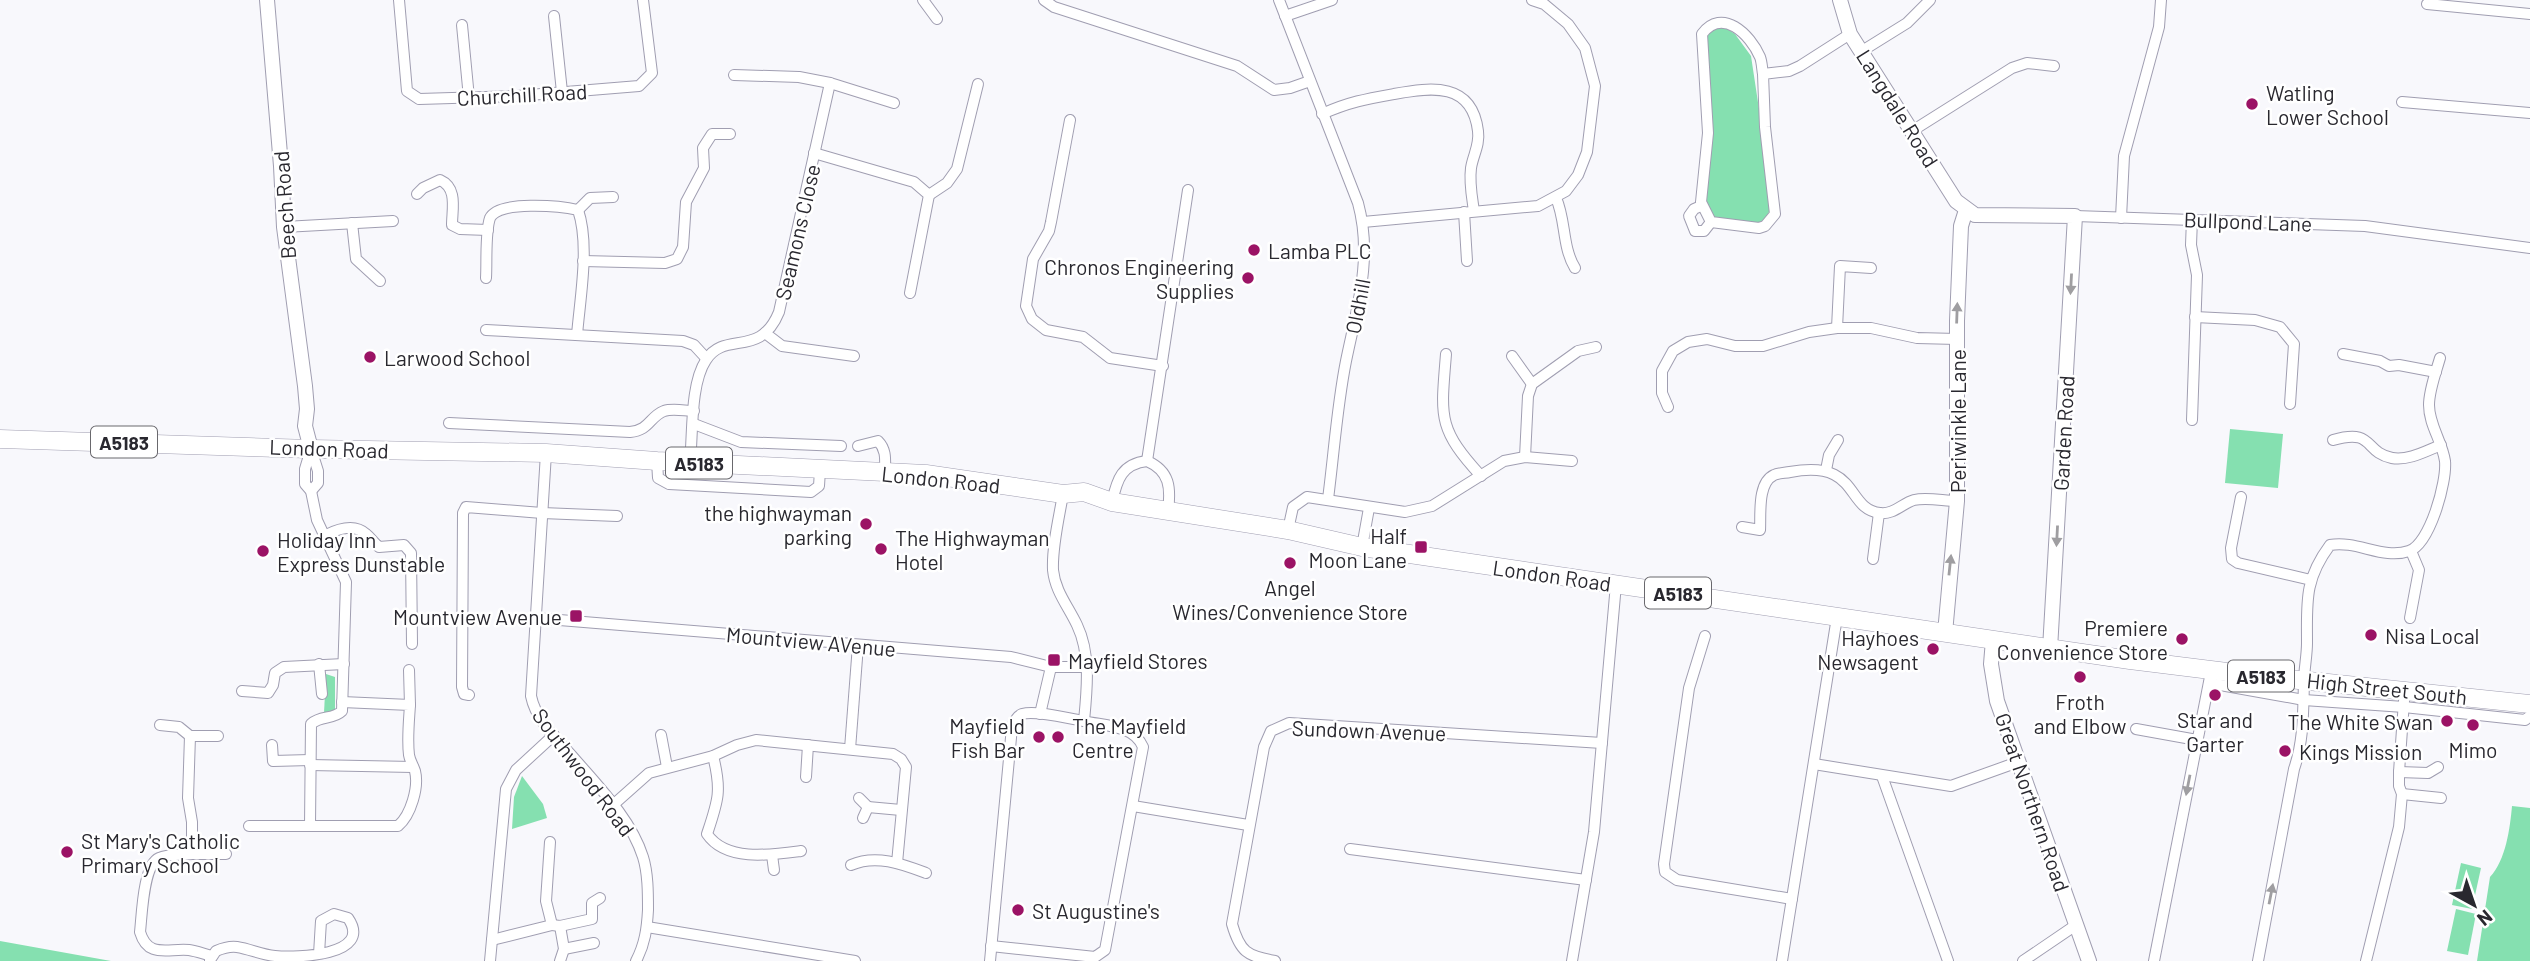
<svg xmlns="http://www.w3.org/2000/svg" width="2530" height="961" font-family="Barlow,sans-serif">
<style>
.green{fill:#85e0b0}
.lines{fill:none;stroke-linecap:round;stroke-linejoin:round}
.minor-casing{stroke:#a09eb1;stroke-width:12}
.tertiary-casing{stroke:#a09eb1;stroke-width:16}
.primary-casing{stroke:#a09eb1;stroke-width:19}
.minor{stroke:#fff;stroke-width:10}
.tertiary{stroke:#fff;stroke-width:14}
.primary{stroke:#fff;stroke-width:18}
.oneway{fill:#9f9ea1}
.poi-dot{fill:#9b1365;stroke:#fff;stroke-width:2.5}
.labels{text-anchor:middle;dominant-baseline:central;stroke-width:5;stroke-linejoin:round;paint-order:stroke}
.shield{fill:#fff;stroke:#69686d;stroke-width:2}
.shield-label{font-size:19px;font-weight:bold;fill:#29282f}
.poi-label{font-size:21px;fill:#29282f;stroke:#fff;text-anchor:start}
.street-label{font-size:21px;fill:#29282f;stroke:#fff}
</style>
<rect width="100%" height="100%" fill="#f8f8fc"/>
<g class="green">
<path d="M1723 26 1735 34 1751 56 1772 195C1771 236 1742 223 1712 217L1705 202 1707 37 1712 29Z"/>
<path d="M2230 429 2283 434 2278 488 2225 483Z"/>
<path d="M326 674 335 677V711L324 713Z"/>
<path d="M522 776 543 804 547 818 512 829 514 797Z"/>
<path d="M2512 806 2530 808V961H2477L2490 877C2506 860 2510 828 2512 806Z"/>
<path d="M2461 863 2481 868 2472 909 2452 905Z"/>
<path d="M2456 909 2476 914 2468 955 2447 951Z"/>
<path d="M0 941 111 961H0Z"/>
</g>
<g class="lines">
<defs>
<g id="minor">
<path d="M399 0 407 91 419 99 517 96 639 86 652 73 643 0"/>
<path d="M923 0 937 19"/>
<path d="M1044 0 1054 7 1237 66 1274 90 1290 88 1310 81"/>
<path d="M1279 0 1358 203C1373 258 1357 307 1346 361 1337 406 1334 453 1328 499"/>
<path d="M2427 4 2530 14"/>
<path d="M554 16 562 92"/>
<path d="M1285 16 1332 0"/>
<path d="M462 25 469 98"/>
<path d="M1862 51 1907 23 1930 0"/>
<path d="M1763 74C1762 69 1762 62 1760 57 1750 34 1722 7 1702 34L1708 133 1701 202 1711 222 1759 228 1765 226 1775 214 1765 127 1763 74 1789 71 1800 66 1850 34"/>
<path d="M734 75 799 77 830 83 894 103"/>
<path d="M2402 102 2530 113"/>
<path d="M1322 114C1349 102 1366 99 1394 94 1432 87 1472 82 1478 131 1480 145 1473 155 1471 168 1469 183 1472 197 1474 211"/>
<path d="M1070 120 1051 222 1049 231 1033 259 1026 306 1032 319 1046 330 1083 337 1110 358 1163 366"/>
<path d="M1912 131 2012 68 2027 63 2054 66"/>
<path d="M814 153 914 182 929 195 910 293"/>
<path d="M417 194 423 188 440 180C458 188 452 209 452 225L460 229 488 230"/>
<path d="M929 195 947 183 957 169 978 84"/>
<path d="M1556 198C1566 220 1562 247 1575 268"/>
<path d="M1701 206 1694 209 1689 216 1695 231H1704L1711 222"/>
<path d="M578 210 590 198 613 197"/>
<path d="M1464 212 1467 261"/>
<path d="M2075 216 2365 226 2530 248"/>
<path d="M2121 218 2124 156 2159 27 2161 0"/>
<path d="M2192 219 2191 245 2197 275 2192 420"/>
<path d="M1363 222 1538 206 1566 191 1578 175 1587 152 1595 86 1585 48 1568 24 1544 4 1532 0"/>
<path d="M352 223 356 259 380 281"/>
<path d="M284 227 393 221"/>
<path d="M583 261 665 263 677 259 683 247 686 202 704 168 703 148 712 134H730"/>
<path d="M486 278C487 262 485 232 490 218 498 200 561 206 578 210 590 245 580 298 577 335"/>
<path d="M2195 317 2255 320 2280 327 2294 344 2290 404"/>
<path d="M1837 328 1840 266 1871 268"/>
<path d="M486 330 683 341 694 345 706 358"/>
<path d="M765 333 782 346 854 356"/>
<path d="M1446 354C1441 417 1437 428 1481 476"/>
<path d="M2343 354 2380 361 2389 366 2399 365 2436 372"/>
<path d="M1512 356 1532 384"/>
<path d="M1668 407 1662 393V371L1673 351 1688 342 1707 339 1735 346H1763L1809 332 1837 328H1871L1917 338 1957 339"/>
<path d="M449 423 630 432C650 430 649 417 664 411 673 408 685 411 694 411"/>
<path d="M694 424 741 442 841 446"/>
<path d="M2333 440C2375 428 2363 452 2392 458 2408 461 2426 451 2441 445"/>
<path d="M858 446 878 441C887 450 885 461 885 472"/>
<path d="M311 449 318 471V483L311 491"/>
<path d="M546 453 531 696C536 721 557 739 573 757 598 786 631 819 643 857 648 873 648 893 648 910 647 928 645 944 636 961"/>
<path d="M1525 457 1528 396 1532 384 1578 351 1596 347"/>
<path d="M657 461 658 478 669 484 811 492 819 486 820 470"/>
<path d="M1147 461 1188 190"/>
<path d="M690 462C693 434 690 384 706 360 725 330 760 359 779 312L830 83"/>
<path d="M1826 470 1829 455 1838 440"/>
<path d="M2241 497 2231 548 2232 559 2238 563 2311 580"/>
<path d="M1112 502C1117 479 1122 464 1147 461 1170 471 1171 488 1168 511"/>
<path d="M1742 527 1760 530C1761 515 1757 483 1774 475 1778 473 1785 473 1790 472 1860 459 1845 509 1880 513 1893 515 1903 503 1914 500 1927 497 1944 501 1957 501"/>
<path d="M1288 530 1293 507 1307 497 1405 512 1432 506 1504 461 1525 457 1572 461"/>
<path d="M326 535C338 529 354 523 366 534 371 538 374 543 379 547L404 545 411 553 412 644"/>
<path d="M1362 547 1369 508"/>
<path d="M1873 559 1879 513"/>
<path d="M535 618 1011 657 1051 667H1086"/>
<path d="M2410 618 2419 570 2411 551"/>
<path d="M1705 636 1689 688 1664 864 1665 872 1677 880 1792 899"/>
<path d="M319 664 322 694"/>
<path d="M409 670 410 705"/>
<path d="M2209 683 2304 700 2404 707 2525 720 2530 716"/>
<path d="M242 691 268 693 273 685 275 673 284 667 344 664"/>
<path d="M469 695 464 694 462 687 463 513 466 507 542 513 617 516"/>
<path d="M1040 714 1051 667"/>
<path d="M160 725 179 727 190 736H218"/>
<path d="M2136 729 2197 740"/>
<path d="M661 735 667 767"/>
<path d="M190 736 188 798 192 822V854C182 855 168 854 159 858 143 865 142 915 140 932 148 959 168 948 189 950 196 951 204 954 212 956"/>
<path d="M272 745 273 761 310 760"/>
<path d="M850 749 858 645"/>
<path d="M713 756C722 791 718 801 707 834 726 862 771 855 801 851"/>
<path d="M1814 764 1951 786 2018 762"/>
<path d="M310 765 413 767"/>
<path d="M2399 772 2428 773 2438 767"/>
<path d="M1882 776 1948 961"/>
<path d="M806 777 808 745"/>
<path d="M2402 794 2441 798"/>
<path d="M859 798 868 807 863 818"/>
<path d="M613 805 649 773 713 756 737 745 756 740 893 754 901 759 906 767 897 863"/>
<path d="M1133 806 1248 825"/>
<path d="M868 807 901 810"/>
<path d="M249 826H310L311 724C321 715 333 720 342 711L346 582 317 520 311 491 305 484V469L311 449"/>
<path d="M310 826H398C411 815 419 787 415 771 413 765 410 761 409 755 407 739 409 721 410 705L342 702"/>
<path d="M1350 849 1586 880"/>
<path d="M192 854H226"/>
<path d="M772 855 774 870"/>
<path d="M851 865C876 854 902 864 926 873"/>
<path d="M552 925 560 926 592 919V903L600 898"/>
<path d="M560 926 564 949 560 961"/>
<path d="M647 927 855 961"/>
<path d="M492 940 552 925 546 901 550 842"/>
<path d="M991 946 1095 957 1105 950 1143 747C1134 725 1105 726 1084 721 1087 690 1091 654 1077 625 1068 606 1055 591 1053 570 1052 546 1059 518 1063 494"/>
<path d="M564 949 594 943"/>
<path d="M210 960 216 951C223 948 229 946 237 947 250 949 262 955 275 956 296 958 374 956 348 918L334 914 321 921 319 954"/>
<path d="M490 961 506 789 516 770 554 735"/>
<path d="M990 961 1012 727C1014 722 1017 716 1022 714 1037 710 1069 719 1084 721"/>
<path d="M1275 961C1247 956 1240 952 1232 924L1264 747 1271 731 1289 723 1602 743"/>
<path d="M1572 961 1594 832 1616 584"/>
<path d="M1782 961 1837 617"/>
<path d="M2023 961 2076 925"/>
<path d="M2154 961 2210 677"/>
<path d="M2258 961 2294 769C2304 740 2303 711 2304 682 2304 669 2307 656 2307 643 2307 602 2304 580 2330 545 2357 540 2383 560 2409 551 2430 544 2447 482 2445 461 2442 441 2429 425 2429 405 2429 390 2436 372 2440 358"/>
<path d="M2366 961 2399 827 2402 794 2399 786V772L2404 701"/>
</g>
<g id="tertiary">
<path d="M267 0 281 166 284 227 305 386 307 409 305 426 311 449"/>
<path d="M1840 0 1850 34 1956 201 1975 215 2075 216 2050 649"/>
<path d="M1945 633 1957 501V321L1961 226 1966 210"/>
<path d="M1993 640 1991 664 1997 701 2089 961"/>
</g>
<path id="primary" d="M0 439 311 449 546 453 657 461 926 474 1063 494 1084 492 1112 502 1288 530 1362 547 2130 660 2251 675 2530 704"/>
</defs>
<use href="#minor" class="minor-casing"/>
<use href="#tertiary" class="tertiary-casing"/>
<use href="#primary" class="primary-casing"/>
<use href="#minor" class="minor"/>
<use href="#tertiary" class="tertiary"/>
<use href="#primary" class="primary"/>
</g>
<defs><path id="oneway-solid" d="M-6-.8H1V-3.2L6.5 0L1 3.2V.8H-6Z" transform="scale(1.75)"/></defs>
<g class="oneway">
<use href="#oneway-solid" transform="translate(2071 284) rotate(93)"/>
<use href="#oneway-solid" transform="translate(1957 313) rotate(-88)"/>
<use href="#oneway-solid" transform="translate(2057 536) rotate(93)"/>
<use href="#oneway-solid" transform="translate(1950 565) rotate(-84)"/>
<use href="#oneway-solid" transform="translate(2188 785) rotate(101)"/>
<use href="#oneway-solid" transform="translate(2271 894) rotate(-79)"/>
</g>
<g class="poi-dot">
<circle cx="2252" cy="104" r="7"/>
<circle cx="1254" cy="250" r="7"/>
<circle cx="1248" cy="278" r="7"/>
<circle cx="370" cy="357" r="7"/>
<circle cx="866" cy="524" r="7"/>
<rect x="1414" y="540" width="14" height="14" rx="3.5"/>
<circle cx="881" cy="549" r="7"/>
<circle cx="263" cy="551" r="7"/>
<circle cx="1290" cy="563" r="7"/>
<rect x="569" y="609" width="14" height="14" rx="3.5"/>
<circle cx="2371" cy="635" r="7"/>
<circle cx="2182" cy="639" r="7"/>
<circle cx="1933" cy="649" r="7"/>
<rect x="1047" y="653" width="14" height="14" rx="3.5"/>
<circle cx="2080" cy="677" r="7"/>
<circle cx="2215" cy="695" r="7"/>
<circle cx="2447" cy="721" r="7"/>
<circle cx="2473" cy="725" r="7"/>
<circle cx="1039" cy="737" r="7"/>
<circle cx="1058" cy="737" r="7"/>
<circle cx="2285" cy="751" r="7"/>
<circle cx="67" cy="852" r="7"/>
<circle cx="1018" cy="910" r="7"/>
</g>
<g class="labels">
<g class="shield">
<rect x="91" y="426.5" width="66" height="31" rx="5"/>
<rect x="666" y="447.5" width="66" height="31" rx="5"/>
<rect x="1645" y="577.5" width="66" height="31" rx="5"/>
<rect x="2228" y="660.5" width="66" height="31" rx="5"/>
</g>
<g class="shield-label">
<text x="124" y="442">A5183</text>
<text x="699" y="463">A5183</text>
<text x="1678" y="593">A5183</text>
<text x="2261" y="676">A5183</text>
</g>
<g class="poi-label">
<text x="2266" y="92">Watling<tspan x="2266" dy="24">Lower School</tspan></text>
<text x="1268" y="250">Lamba PLC</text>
<text x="1234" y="266" text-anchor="end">Chronos Engineering<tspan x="1234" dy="24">Supplies</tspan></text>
<text x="384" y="357">Larwood School</text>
<text x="852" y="512" text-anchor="end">the highwayman<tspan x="852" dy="24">parking</tspan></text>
<text x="1407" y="535" text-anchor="end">Half<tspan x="1407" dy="24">Moon Lane</tspan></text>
<text x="895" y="537">The Highwayman<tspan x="895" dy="24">Hotel</tspan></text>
<text x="277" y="539">Holiday Inn<tspan x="277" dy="24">Express Dunstable</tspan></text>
<text x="1290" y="587" text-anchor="middle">Angel<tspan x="1290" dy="24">Wines/Convenience Store</tspan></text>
<text x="562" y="616" text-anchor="end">Mountview Avenue</text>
<text x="2168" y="627" text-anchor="end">Premiere<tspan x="2168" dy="24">Convenience Store</tspan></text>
<text x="2385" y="635">Nisa Local</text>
<text x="1919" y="637" text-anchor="end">Hayhoes<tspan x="1919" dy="24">Newsagent</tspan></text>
<text x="1068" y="660">Mayfield Stores</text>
<text x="2080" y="701" text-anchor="middle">Froth<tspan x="2080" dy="24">and Elbow</tspan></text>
<text x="2215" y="719" text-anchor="middle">Star and<tspan x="2215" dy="24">Garter</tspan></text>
<text x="2433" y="721" text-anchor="end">The White Swan</text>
<text x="1025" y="725" text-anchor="end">Mayfield<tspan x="1025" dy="24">Fish Bar</tspan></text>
<text x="1072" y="725">The Mayfield<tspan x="1072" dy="24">Centre</tspan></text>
<text x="2473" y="749" text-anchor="middle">Mimo</text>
<text x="2299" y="751">Kings Mission</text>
<text x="81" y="840">St Mary's Catholic<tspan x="81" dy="24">Primary School</tspan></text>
<text x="1032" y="910">St Augustine's</text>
</g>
<g class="street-label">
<text transform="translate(522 94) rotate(-3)">Churchill Road</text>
<text transform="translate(1898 108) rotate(58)">Langdale Road</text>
<text transform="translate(284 205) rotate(-94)">Beech Road</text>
<text transform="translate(2248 221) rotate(2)">Bullpond Lane</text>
<text transform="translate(797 232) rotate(-77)">Seamons Close</text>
<text transform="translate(1357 306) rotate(-79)">Oldhill</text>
<text transform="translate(1957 421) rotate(-90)">Periwinkle Lane</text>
<text transform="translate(2063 433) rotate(-87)">Garden Road</text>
<text transform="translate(329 448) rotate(2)">London Road</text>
<text transform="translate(941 479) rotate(6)">London Road</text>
<text transform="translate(1552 575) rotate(8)">London Road</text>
<text transform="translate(811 641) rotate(5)">Mountview AVenue</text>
<text transform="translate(2387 688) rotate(6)">High Street South</text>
<text transform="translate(1369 730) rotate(2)">Sundown Avenue</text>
<text transform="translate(584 772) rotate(53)">Southwood Road</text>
<text transform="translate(2033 802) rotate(71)">Great Northern Road</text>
</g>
</g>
<g transform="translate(2474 905) rotate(140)" stroke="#ffffff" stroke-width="5" paint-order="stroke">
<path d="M0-5L12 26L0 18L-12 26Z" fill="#29282f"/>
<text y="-10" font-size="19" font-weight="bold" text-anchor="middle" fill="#29282f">N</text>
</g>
</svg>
